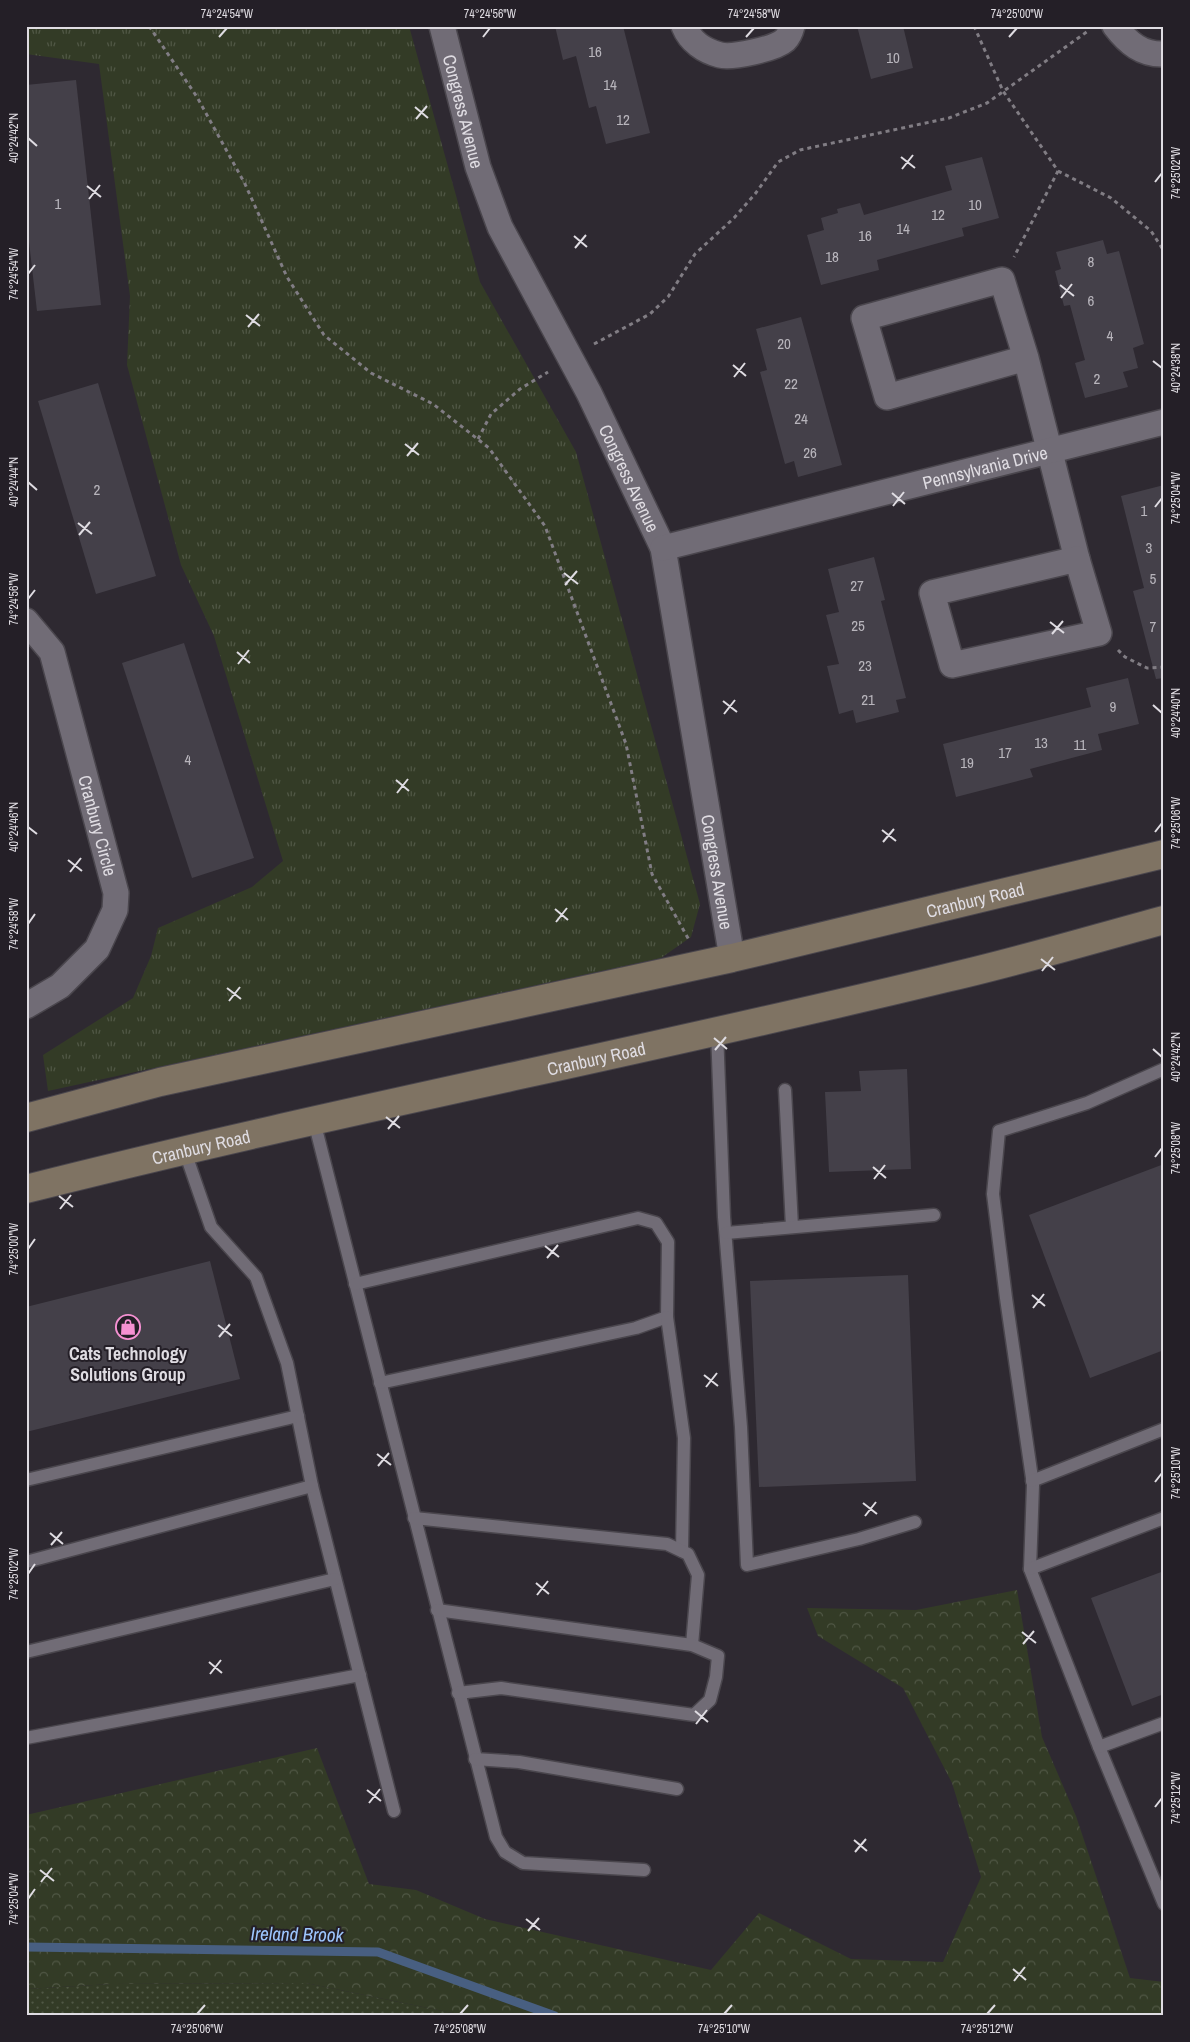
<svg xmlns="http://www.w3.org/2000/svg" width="1190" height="2042" font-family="'Archivo Narrow',sans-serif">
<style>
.grass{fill:url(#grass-dots)}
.forest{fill:url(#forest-crowns)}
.park{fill:url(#park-tufts)}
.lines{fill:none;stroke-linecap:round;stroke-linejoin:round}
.stream{stroke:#485f81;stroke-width:9}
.building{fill:#444049}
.lane-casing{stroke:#4a464d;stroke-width:15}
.street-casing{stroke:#4a464d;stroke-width:28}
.secondary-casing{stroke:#4a464d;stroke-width:30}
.path{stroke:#817d84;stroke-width:3;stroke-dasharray:4 4;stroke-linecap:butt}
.lane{stroke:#716c76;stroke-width:12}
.street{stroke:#716c76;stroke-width:25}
.secondary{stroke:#7f7363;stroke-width:28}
.ticks{fill:none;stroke:#dfdce2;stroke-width:2}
.labels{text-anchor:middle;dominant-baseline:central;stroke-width:4;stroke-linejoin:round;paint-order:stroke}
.number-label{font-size:15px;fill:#b8b5bc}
.street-label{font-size:18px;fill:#dfdce2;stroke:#241f27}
.poi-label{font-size:18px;font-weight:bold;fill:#dfdce2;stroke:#241f27}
.water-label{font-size:19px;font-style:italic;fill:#9dc6fe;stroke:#241f27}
.neatline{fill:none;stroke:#dfdce2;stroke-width:2}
.ticks-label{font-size:12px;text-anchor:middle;fill:#dfdce2}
</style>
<defs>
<pattern id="grass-dots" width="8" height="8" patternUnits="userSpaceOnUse" patternTransform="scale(1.25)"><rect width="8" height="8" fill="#333b26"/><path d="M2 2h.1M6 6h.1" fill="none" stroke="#505745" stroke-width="1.8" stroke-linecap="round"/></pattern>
<pattern id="forest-crowns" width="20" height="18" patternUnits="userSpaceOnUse" patternTransform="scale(1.25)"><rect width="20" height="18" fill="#333b26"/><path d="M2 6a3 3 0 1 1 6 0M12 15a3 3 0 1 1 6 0" fill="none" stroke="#505745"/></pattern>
<pattern id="park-tufts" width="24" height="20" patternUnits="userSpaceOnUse" patternTransform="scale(1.25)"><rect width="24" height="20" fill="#333b26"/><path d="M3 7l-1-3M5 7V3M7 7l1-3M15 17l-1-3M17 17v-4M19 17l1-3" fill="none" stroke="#505745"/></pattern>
</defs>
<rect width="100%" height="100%" fill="#2e2931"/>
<path class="grass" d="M306 1983 467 2016H26V1989L111 1984Z"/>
<path class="forest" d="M1017 1590 1042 1737 1076 1816 1130 1978 1164 1982V2016H467L306 1983 111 1984 26 1989V1815L317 1748 369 1884 416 1890 485 1919 711 1970 759 1913 851 1959 943 1962 981 1877 952 1783 903 1688 818 1636 807 1608 916 1610Z"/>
<path class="park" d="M26 26H409L480 282 576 452 700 904 691 937 661 958 48 1091 43 1055 133 998 151 956 158 928 252 887 283 861 214 636 181 565 127 365 130 296 99 64 26 54Z"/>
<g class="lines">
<path class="stream" d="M26 1947 378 1952 555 2016"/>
</g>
<g class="building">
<path d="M555 26H623L650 133 606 144 596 106 589 108 576 56 563 60Z"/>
<path d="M857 26H903L913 68 871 79Z"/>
<path d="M76 80 101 305 37 311 26 216V85Z"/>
<path d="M982 157 999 218 962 228 964 236 877 260 879 270 821 285 807 235 824 230 821 218 838 213 837 209 860 203 864 215 952 190 945 166Z"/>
<path d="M1103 240 1107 254 1119 251 1144 344 1133 348 1138 368 1123 372 1128 387 1085 398 1075 363 1085 360 1070 305 1064 306 1055 271 1061 269 1056 252Z"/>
<path d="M801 317 842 465 798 477 794 461 785 464 760 372 767 370 756 329Z"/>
<path d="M98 383 156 576 96 594 38 401Z"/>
<path d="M1164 485V678L1156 679 1133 591 1144 588 1121 496Z"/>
<path d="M874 557 885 600 881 601 906 698 896 700 899 712 856 723 853 710 839 714 827 666 839 664 826 615 839 612 828 569Z"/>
<path d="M184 643 254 858 192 878 122 663Z"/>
<path d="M1128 678 1139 724 1098 734 1102 750 1030 769 1033 777 956 797 943 744 1091 707 1086 688Z"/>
<path d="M907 1069 911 1169 829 1172 825 1092 861 1091 859 1071Z"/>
<path d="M1164 1164V1350L1090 1378 1029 1215Z"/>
<path d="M210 1261 240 1379 26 1432V1307Z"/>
<path d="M908 1275 916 1481 759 1487 750 1281Z"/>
<path d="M1164 1571V1694L1132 1706 1091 1598Z"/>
</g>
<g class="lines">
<defs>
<g id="lane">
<path d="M717 1031 724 1217 741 1427 747 1565 859 1539 915 1522"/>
<path d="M1164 1069 1087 1103 999 1131 993 1194 1006 1298 1033 1485 1030 1569 1099 1747 1164 1904"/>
<path d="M785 1090 792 1227"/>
<path d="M314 1121 496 1837 505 1852 523 1863 644 1870"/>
<path d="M184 1149 211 1227 256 1277 287 1363 312 1486 394 1811"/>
<path d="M726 1233 934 1215"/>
<path d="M355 1284 638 1218 656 1223 668 1242 667 1317 636 1328 380 1383"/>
<path d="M667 1317 684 1438 682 1551"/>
<path d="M26 1480 298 1416"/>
<path d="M1032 1481 1164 1429"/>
<path d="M414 1518 667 1544 688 1554 698 1575 692 1645"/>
<path d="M26 1562 312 1486"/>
<path d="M1030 1569 1164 1518"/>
<path d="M437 1610 692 1645 718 1656 716 1677 710 1700 694 1715 501 1688 458 1693"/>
<path d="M26 1652 335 1579"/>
<path d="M26 1738 360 1675"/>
<path d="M1099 1747 1164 1723"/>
<path d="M475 1759 519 1762 677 1789"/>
</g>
<g id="street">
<path id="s1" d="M442 26 478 167 500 227 589 393 663 548 732 958"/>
<path d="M684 26C690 41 704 51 720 55 732 58 775 49 785 40 788 37 791 30 792 26"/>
<path d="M1115 26C1128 43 1142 55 1164 54"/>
<path d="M1026 358 887 397 864 318 1002 280 1026 358 1077 559"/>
<path id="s2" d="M663 548 1164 422"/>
<path d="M1077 559 1099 633 952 665 932 593Z"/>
<path id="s3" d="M26 621 52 652 116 893 115 910 97 949 60 986 26 1006"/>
</g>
<g id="secondary">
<path id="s4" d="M26 1118 160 1082 732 958 1164 854"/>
<path id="s5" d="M26 1189C330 1112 638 1053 942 979 1017 962 1090 940 1164 920"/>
</g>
</defs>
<use href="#lane" class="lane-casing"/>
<use href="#street" class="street-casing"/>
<use href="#secondary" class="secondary-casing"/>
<g class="path">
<path d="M149 26 197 97 245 184 287 277 324 335 371 373 433 404 489 448 545 526 626 744 652 874 689 940"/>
<path d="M974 26 1003 91 1058 171 1014 257"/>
<path d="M1058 171 1111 198 1151 231 1164 251"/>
<path d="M594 344 650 314 668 297 695 254 734 218 755 194 778 162 800 150 949 118 987 103 1088 31"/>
<path d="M478 439 491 414 520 389 548 372"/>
<path d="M1118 650 1125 657 1147 668 1164 667"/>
</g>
<use href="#lane" class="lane"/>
<use href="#street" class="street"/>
<use href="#secondary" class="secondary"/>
</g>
<path class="ticks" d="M219 37 227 28M483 37 490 28M746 37 754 28M1009 37 1017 28M415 107 428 118M416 119 427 106M28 138 37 146M901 157 915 168M902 169 913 155M1155 182 1162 173M87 186 101 197M89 199 100 185M574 236 587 247M575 248 586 235M28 274 35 265M1060 285 1074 296M1061 298 1072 284M246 315 260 326M248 327 259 314M1153 361 1162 368M733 365 746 376M734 377 745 363M405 444 419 455M407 456 418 443M28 482 37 490M892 493 905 504M893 506 904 492M1155 507 1162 498M78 523 92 534M79 535 90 522M564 573 578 584M565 585 577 571M28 599 35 590M1050 622 1064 633M1052 634 1063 621M237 652 250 663M238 664 249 650M723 701 737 712M1153 705 1162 713M724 714 735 700M396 780 409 791M397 793 408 779M28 827 37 834M882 830 896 841M1155 832 1162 823M883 842 894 829M68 860 82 871M70 872 81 858M555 909 568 920M556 922 567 908M28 924 35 914M1041 959 1055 970M1042 971 1053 957M227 988 241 999M229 1001 240 987M714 1038 727 1049M1153 1049 1162 1057M715 1050 726 1037M386 1117 400 1128M388 1129 399 1116M1155 1157 1162 1148M873 1167 886 1178M874 1179 885 1165M59 1196 73 1207M60 1209 71 1195M545 1246 559 1257M28 1249 35 1239M547 1258 558 1245M1032 1295 1045 1306M1033 1308 1044 1294M218 1325 232 1336M219 1337 230 1324M704 1375 718 1386M706 1387 717 1373M377 1454 391 1465M378 1466 389 1453M1155 1482 1162 1473M863 1503 877 1514M865 1516 876 1502M50 1533 63 1544M51 1545 62 1532M28 1574 35 1564M536 1583 549 1594M537 1595 548 1581M1022 1632 1036 1643M1023 1644 1034 1631M209 1662 222 1673M210 1674 221 1660M695 1711 708 1722M696 1724 707 1710M367 1790 381 1801M369 1803 380 1789M1155 1807 1162 1798M854 1840 867 1851M855 1852 866 1839M40 1870 54 1881M41 1882 52 1868M28 1899 35 1889M526 1919 540 1930M528 1931 539 1918M1013 1969 1026 1980M1014 1981 1025 1967M197 2014 205 2005M460 2014 468 2005M724 2014 732 2005M987 2014 995 2005"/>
<defs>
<symbol id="shop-ring" viewBox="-11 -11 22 22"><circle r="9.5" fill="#241f27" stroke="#f591d2" stroke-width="1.5"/><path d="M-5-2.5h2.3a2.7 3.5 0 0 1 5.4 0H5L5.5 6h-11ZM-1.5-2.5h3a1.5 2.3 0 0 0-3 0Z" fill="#f591d2"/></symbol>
</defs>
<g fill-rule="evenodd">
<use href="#shop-ring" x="114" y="1313" width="28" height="28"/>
</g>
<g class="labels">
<g class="number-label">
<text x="595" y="51">16</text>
<text x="893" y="57">10</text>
<text x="610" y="84">14</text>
<text x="623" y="119">12</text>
<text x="58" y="203">1</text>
<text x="975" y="204">10</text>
<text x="938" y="214">12</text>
<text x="903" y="228">14</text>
<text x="865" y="235">16</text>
<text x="832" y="256">18</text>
<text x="1091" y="261">8</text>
<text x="1091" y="300">6</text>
<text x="1110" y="335">4</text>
<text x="784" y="343">20</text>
<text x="1097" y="378">2</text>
<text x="791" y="383">22</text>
<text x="801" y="418">24</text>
<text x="810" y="452">26</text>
<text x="97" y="489">2</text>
<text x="1144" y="510">1</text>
<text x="1149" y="547">3</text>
<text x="1153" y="578">5</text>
<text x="857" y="585">27</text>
<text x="858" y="625">25</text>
<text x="1153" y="626">7</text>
<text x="865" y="665">23</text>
<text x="868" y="699">21</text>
<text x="1113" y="706">9</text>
<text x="1041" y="742">13</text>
<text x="1080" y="744">11</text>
<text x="1005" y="752">17</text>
<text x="188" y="759">4</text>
<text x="967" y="762">19</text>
</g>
<g class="street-label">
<text stroke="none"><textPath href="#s1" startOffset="88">Congress Avenue</textPath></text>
<text stroke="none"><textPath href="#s2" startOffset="332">Pennsylvania Drive</textPath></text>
<text stroke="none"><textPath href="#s1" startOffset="492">Congress Avenue</textPath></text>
<text stroke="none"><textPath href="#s3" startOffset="220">Cranbury Circle</textPath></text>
<text stroke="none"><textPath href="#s1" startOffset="898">Congress Avenue</textPath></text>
<text stroke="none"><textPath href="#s4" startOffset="974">Cranbury Road</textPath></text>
<text stroke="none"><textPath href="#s5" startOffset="585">Cranbury Road</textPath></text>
<text stroke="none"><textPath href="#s5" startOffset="180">Cranbury Road</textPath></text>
</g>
<g class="poi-label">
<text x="128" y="1353">Cats Technology<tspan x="128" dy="21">Solutions Group</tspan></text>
</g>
<g class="water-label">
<text transform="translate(297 1934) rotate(1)">Ireland Brook</text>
</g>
</g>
<rect width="1190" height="2042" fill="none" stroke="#241f27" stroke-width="55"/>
<rect x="28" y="28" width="1134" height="1986" class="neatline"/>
<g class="ticks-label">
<text x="227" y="18">74°24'54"W</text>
<text x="490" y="18">74°24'56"W</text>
<text x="754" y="18">74°24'58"W</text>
<text x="1017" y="18">74°25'00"W</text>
<text transform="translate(14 138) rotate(-90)" y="4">40°24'42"N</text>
<text transform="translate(1176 173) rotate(-90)" y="4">74°25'02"W</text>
<text transform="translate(14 274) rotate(-90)" y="4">74°24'54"W</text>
<text transform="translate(1176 368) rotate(-90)" y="4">40°24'38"N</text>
<text transform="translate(14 482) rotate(-90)" y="4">40°24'44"N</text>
<text transform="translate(1176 498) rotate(-90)" y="4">74°25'04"W</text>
<text transform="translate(14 599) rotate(-90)" y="4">74°24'56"W</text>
<text transform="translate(1176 713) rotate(-90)" y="4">40°24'40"N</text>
<text transform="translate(1176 823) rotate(-90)" y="4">74°25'06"W</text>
<text transform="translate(14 827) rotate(-90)" y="4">40°24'46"N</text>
<text transform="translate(14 924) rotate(-90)" y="4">74°24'58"W</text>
<text transform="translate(1176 1057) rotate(-90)" y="4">40°24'42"N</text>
<text transform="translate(1176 1148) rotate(-90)" y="4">74°25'08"W</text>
<text transform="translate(14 1249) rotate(-90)" y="4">74°25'00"W</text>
<text transform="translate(1176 1473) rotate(-90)" y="4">74°25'10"W</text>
<text transform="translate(14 1574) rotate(-90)" y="4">74°25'02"W</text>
<text transform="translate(1176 1798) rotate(-90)" y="4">74°25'12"W</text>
<text transform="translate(14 1899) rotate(-90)" y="4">74°25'04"W</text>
<text x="197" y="2033">74°25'06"W</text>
<text x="460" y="2033">74°25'08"W</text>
<text x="724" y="2033">74°25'10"W</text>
<text x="987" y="2033">74°25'12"W</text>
</g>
</svg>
